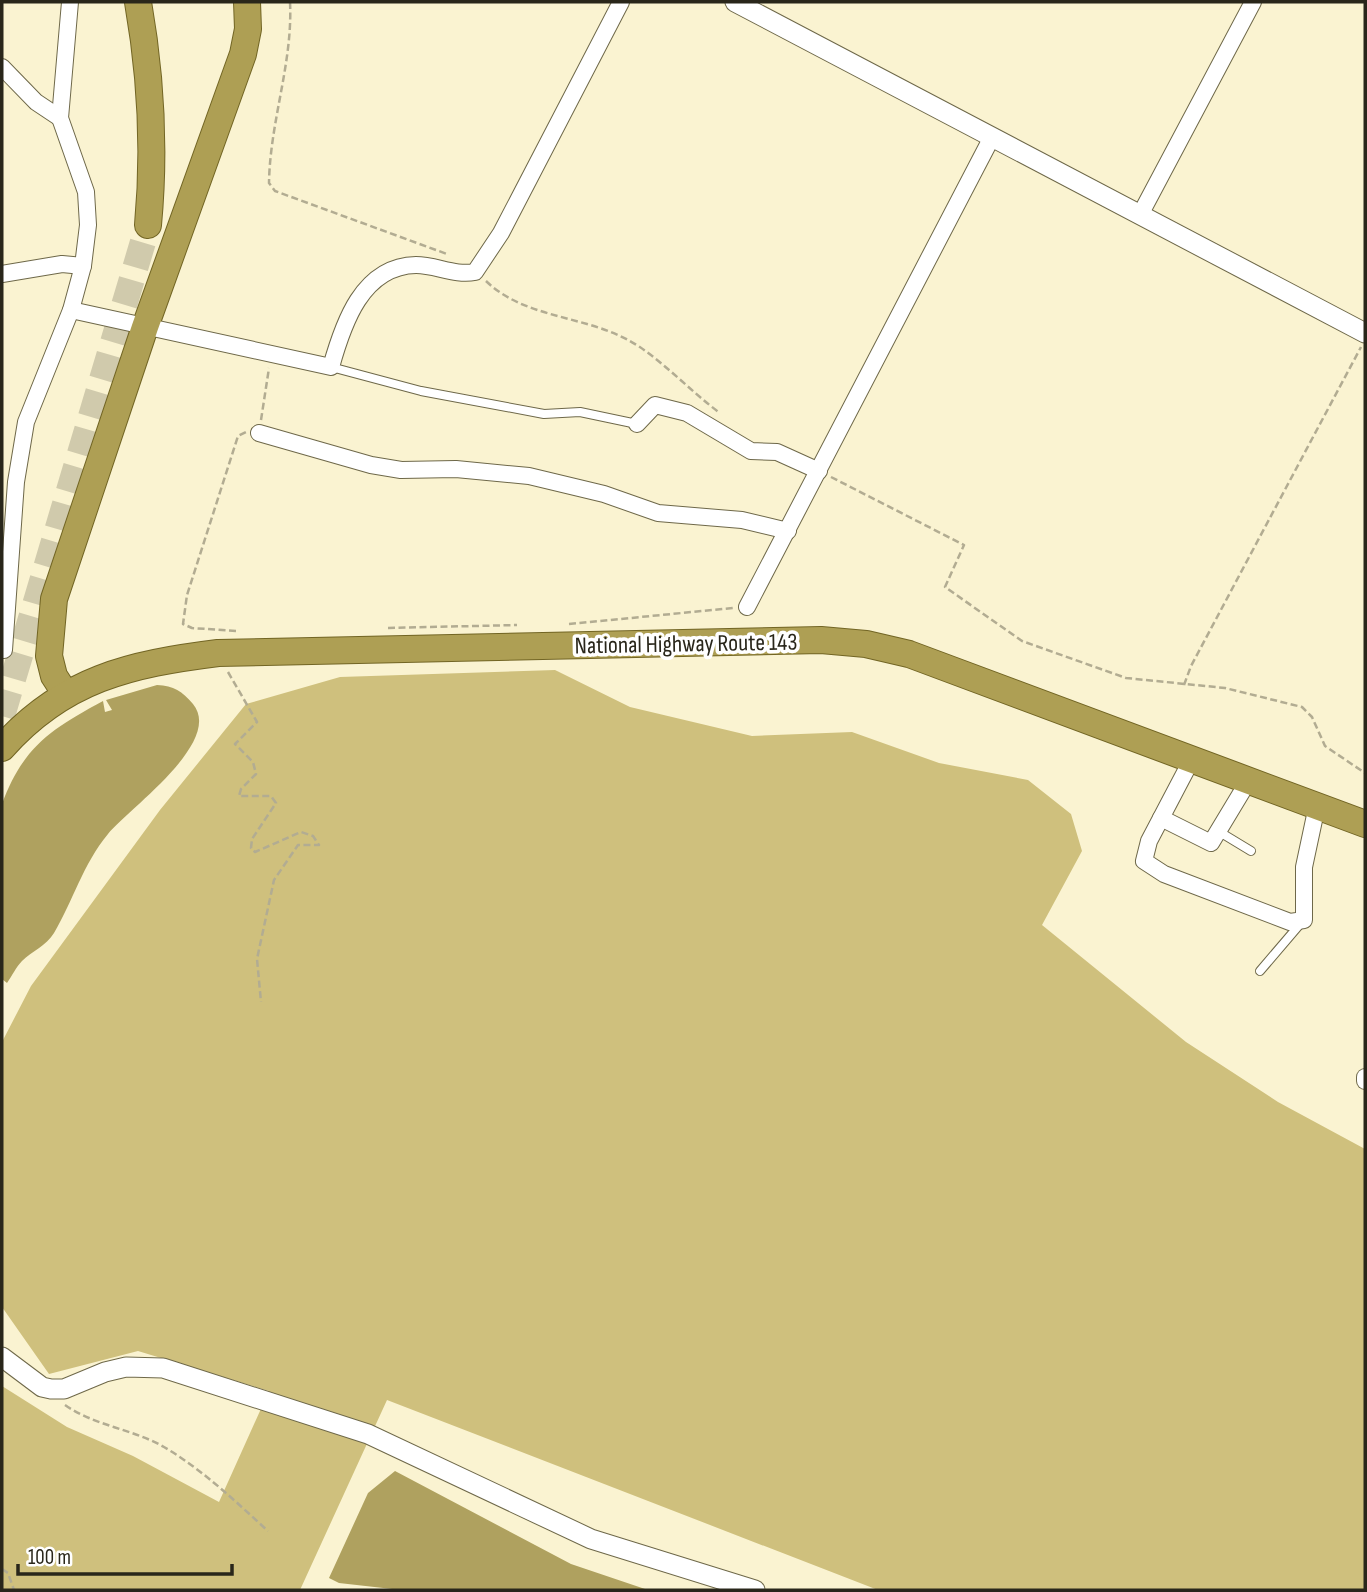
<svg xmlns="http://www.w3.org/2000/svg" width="1367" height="1592" font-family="'Sofia Sans Condensed',sans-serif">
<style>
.forest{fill:#cfc07d}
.water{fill:#afa15f}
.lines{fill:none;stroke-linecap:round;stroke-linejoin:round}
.trunk-tunnel{stroke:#d0caac;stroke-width:26;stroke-dasharray:26 13;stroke-linecap:butt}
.service-casing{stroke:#6e6849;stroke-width:10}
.minor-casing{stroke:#6e6849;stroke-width:18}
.tertiary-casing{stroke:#6e6849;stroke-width:21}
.trunk-casing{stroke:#726524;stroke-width:28}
.path{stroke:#b2ac92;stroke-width:2.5;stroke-dasharray:7 3.5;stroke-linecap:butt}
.service{stroke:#fff;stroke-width:8}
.minor{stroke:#fff;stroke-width:16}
.tertiary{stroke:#fff;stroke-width:19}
.trunk{stroke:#ae9f54;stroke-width:26}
.labels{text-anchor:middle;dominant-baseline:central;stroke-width:7;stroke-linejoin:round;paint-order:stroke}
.street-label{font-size:24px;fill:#29261a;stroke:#fff}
</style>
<rect width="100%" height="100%" fill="#faf3d1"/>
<path class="forest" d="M555 670 630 707 752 736 852 732 939 763 1028 780 1071 814 1082 851 1042 925 1186 1042 1278 1102 1365 1149V1590H878L387 1400 300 1590H2V1386L67 1427 133 1456 219 1502 269 1391 138 1351 49 1374 2 1307V1042L31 986 160 810 246 704 340 677Z"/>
<g class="water">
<path d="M157 685C174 686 182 691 193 704 224 742 128 809 108 834 83 864 73 901 54 933 46 946 32 951 22 961 16 967 12 976 7 983L2 979V804C23 747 51 729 103 701L105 712 112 710 106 700Z"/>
<path d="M395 1471 571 1564 648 1590H401L339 1583 329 1578 368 1493Z"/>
</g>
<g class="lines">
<path class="trunk-tunnel" d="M2 716 148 225"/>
<defs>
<g id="service">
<path d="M331 367 421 391 544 414 580 412 637 424"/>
<path d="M1218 831 1251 851"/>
<path d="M1260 971 1301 923"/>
</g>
<g id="minor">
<path d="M2 67 36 102 60 118"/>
<path d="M1140 215 1253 2"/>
<path d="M2 274 62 264 83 266"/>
<path d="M71 310 331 367C343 324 362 266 416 265 436 265 455 276 475 272L501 233 621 2"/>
<path d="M637 424 655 405 687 413 751 451 777 452 819 471"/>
<path d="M259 433 371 465 401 470 456 469 529 476 604 494 658 513 742 520 788 531"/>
<path d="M747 607 992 137"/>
<path d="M4 650 16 482 26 422 71 310 83 266 88 225 86 192 60 118 70 2"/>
<path d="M1192 759 1149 841 1144 861 1164 874 1290 922 1304 920V867L1317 806"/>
<path d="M1161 818 1211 843 1249 780"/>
<path d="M1365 1077V1081"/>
</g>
<g id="tertiary">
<path d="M735 2 1365 333"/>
<path d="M2 1357 42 1387 51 1389H64L105 1372 126 1367 163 1368 368 1434 591 1539 755 1590"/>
</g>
<g id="trunk">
<path d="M138 2C151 76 155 150 148 225"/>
<path d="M65 693 54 676 49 656 54 599 145 327 243 54 248 29 247 2"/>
<path d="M2 748C63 679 130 664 218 653L821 640 866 644 909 654 1365 824"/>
</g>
</defs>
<use href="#service" class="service-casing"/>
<use href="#minor" class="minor-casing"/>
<use href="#tertiary" class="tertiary-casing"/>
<use href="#trunk" class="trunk-casing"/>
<g class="path">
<path d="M290 2C293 63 270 121 269 183L275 191 447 254"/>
<path d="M486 281C524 318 582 315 628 340 657 355 691 392 720 413"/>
<path d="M261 420 269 368"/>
<path d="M831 477 964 545 945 587 1022 641 1126 678 1225 688 1302 707 1312 717 1325 746 1365 773"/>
<path d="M569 624 733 608"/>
<path d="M388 628 517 625"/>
<path d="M236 631 192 628 183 624 187 595 238 436 246 432"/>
<path d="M228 672 257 722 235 744 253 762 256 774 241 789 239 796H271L276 803 252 839 251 848 255 852 301 832 313 836 319 845H298L274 880 257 959 261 1002"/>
<path d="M1184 685 1191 666 1361 347"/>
<path d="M65 1405C95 1426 133 1429 164 1447 203 1470 235 1501 268 1531"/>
<path d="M2 1569 8 1573 14 1590"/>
</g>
<use href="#service" class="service"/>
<use href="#minor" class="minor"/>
<use href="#tertiary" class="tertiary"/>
<use href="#trunk" class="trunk"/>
</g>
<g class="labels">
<g class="street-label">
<text transform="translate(686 644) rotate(-1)">National Highway Route 143</text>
</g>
</g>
<rect width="1367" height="1592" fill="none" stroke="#29261a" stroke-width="7"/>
<path d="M18 1564v10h214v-10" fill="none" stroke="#29261a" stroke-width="3.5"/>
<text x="28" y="1564" font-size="21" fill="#29261a" stroke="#ffffff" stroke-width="5" paint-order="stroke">100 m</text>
</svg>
